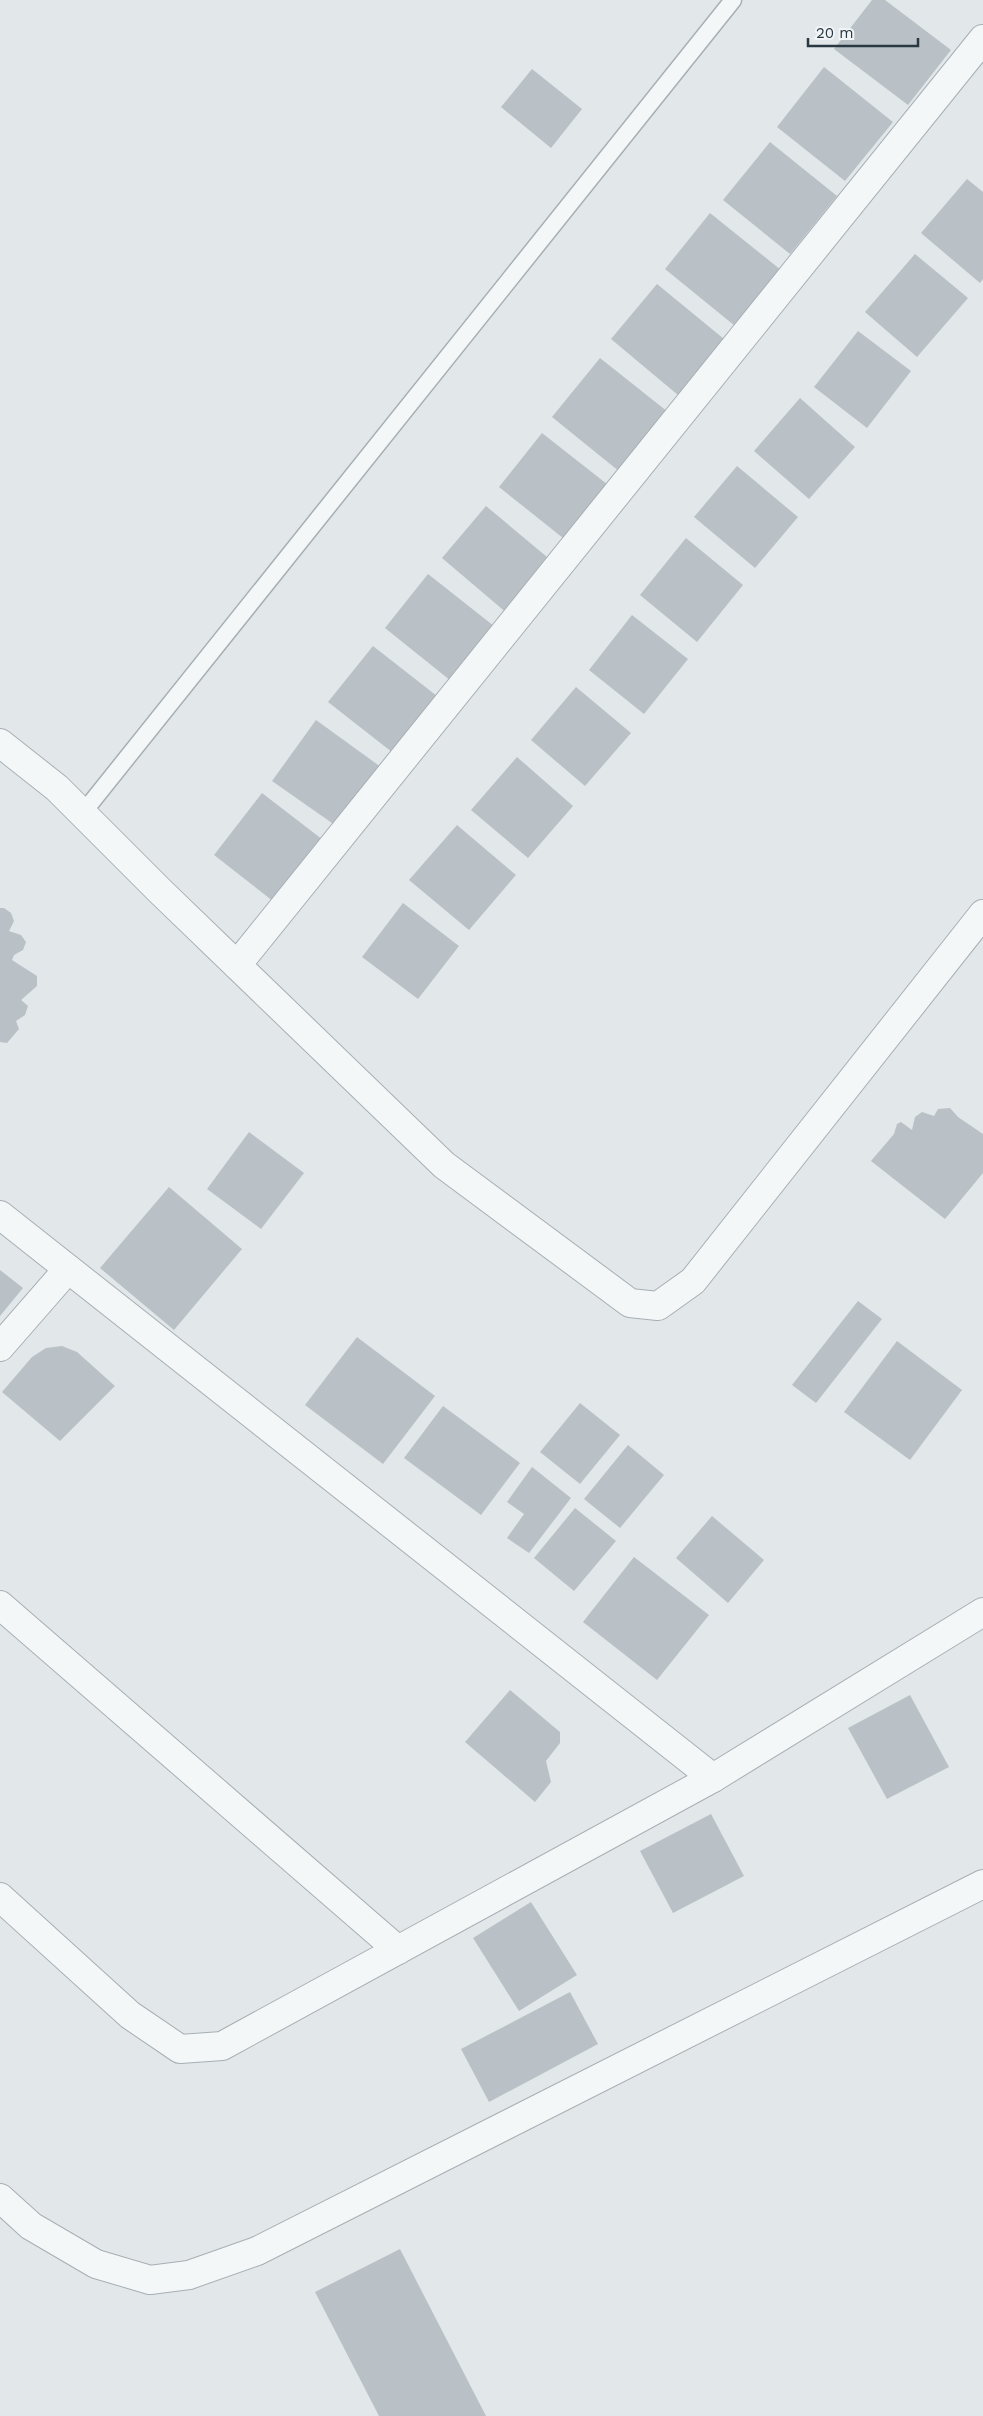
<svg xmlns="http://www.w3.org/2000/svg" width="983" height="2416" font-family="'Work Sans',sans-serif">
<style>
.building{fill:#b9c1c7}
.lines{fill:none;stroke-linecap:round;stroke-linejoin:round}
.lane-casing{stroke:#a7afb4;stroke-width:19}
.street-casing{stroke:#a7afb4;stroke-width:30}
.lane{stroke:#f4f7f8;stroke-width:16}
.street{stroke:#f4f7f8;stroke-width:28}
</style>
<rect width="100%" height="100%" fill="#e2e7ea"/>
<g class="building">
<path d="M872 0H885L951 50 908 105 834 49Z"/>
<path d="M824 67 893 122 845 181 777 127Z"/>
<path d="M532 69 582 109 551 148 501 107Z"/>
<path d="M770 142 837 196 790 254 723 200Z"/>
<path d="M967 179 983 192V279L980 283 921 233Z"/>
<path d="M710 213 781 270 735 326 665 269Z"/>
<path d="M915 254 968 298 917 357 865 312Z"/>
<path d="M657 284 724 339 678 395 611 339Z"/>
<path d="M858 331 911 371 867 428 814 387Z"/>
<path d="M600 358 668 412 620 472 552 417Z"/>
<path d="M800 398 855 447 809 499 754 451Z"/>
<path d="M542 433 612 488 568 542 499 487Z"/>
<path d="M737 466 798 517 755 568 694 517Z"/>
<path d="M486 506 559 567 515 620 442 558Z"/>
<path d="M686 538 743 585 697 642 640 595Z"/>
<path d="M428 574 499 630 456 685 385 628Z"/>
<path d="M632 615 688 659 644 714 589 670Z"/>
<path d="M373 646 442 700 397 756 328 702Z"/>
<path d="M576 687 631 733 585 786 531 740Z"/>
<path d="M316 720 385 770 342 830 272 781Z"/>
<path d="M517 757 573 806 528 858 471 810Z"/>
<path d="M262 793 327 843 278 905 214 855Z"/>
<path d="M457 825 516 875 469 930 409 880Z"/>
<path d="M403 903 459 946 418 999 362 957Z"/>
<path d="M0 908H4L11 913 14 921 9 931 21 935 26 942 23 950 14 955 12 960 37 976V986L21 1000 28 1006 25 1015 16 1021 19 1029 7 1043 0 1042Z"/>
<path d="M950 1108 958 1117 983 1134V1173L945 1219 871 1161 894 1134 897 1124 901 1122 912 1130 915 1117 922 1112 934 1116 938 1109Z"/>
<path d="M249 1132 304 1173 261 1229 207 1189Z"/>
<path d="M169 1187 242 1249 174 1330 100 1268Z"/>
<path d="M0 1270 23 1288 0 1316Z"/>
<path d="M858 1301 882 1319 816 1403 792 1385Z"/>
<path d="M357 1337 435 1396 383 1464 305 1405Z"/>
<path d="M897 1341 962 1390 910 1460 844 1412Z"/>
<path d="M62 1346 77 1352 115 1386 60 1441 2 1392 32 1357 46 1348Z"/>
<path d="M580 1403 620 1435 580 1484 540 1452Z"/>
<path d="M443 1406 520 1463 481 1515 404 1458Z"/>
<path d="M628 1445 664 1475 620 1528 584 1499Z"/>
<path d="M532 1467 571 1498 529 1553 507 1538 524 1514 507 1502Z"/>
<path d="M575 1508 616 1541 574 1591 534 1558Z"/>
<path d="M712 1516 764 1560 728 1603 676 1558Z"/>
<path d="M634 1557 709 1615 657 1680 583 1622Z"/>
<path d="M510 1690 560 1732V1743L546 1761 551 1782 535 1802 465 1742Z"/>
<path d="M910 1695 949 1767 887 1799 848 1728Z"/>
<path d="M711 1814 744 1876 673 1913 640 1851Z"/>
<path d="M531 1902 577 1975 519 2011 473 1938Z"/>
<path d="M570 1992 598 2044 489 2102 461 2049Z"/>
<path d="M400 2249 486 2416H379L315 2292Z"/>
</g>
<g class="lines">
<defs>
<path id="lane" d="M82 814 733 0"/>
<g id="street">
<path d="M0 743 57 788 160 891 444 1165 630 1303 658 1306 693 1281 983 914"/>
<path d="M237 965 983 39"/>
<path d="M0 1215 713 1778"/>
<path d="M0 1347 68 1269"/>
<path d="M0 1605 398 1950"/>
<path d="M0 1897 130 2015 180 2049 222 2046 713 1778 983 1612"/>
<path d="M0 2198 31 2226 96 2264 150 2280 189 2275 257 2251 983 1884"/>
</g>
</defs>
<use href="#lane" class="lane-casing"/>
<use href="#street" class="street-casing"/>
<use href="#lane" class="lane"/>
<use href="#street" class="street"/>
</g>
<path d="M808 38v8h110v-8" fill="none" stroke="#2a3842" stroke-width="2.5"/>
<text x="816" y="38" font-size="15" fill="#2a3842" stroke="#f1f5f7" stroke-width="4" paint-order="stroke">20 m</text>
</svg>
